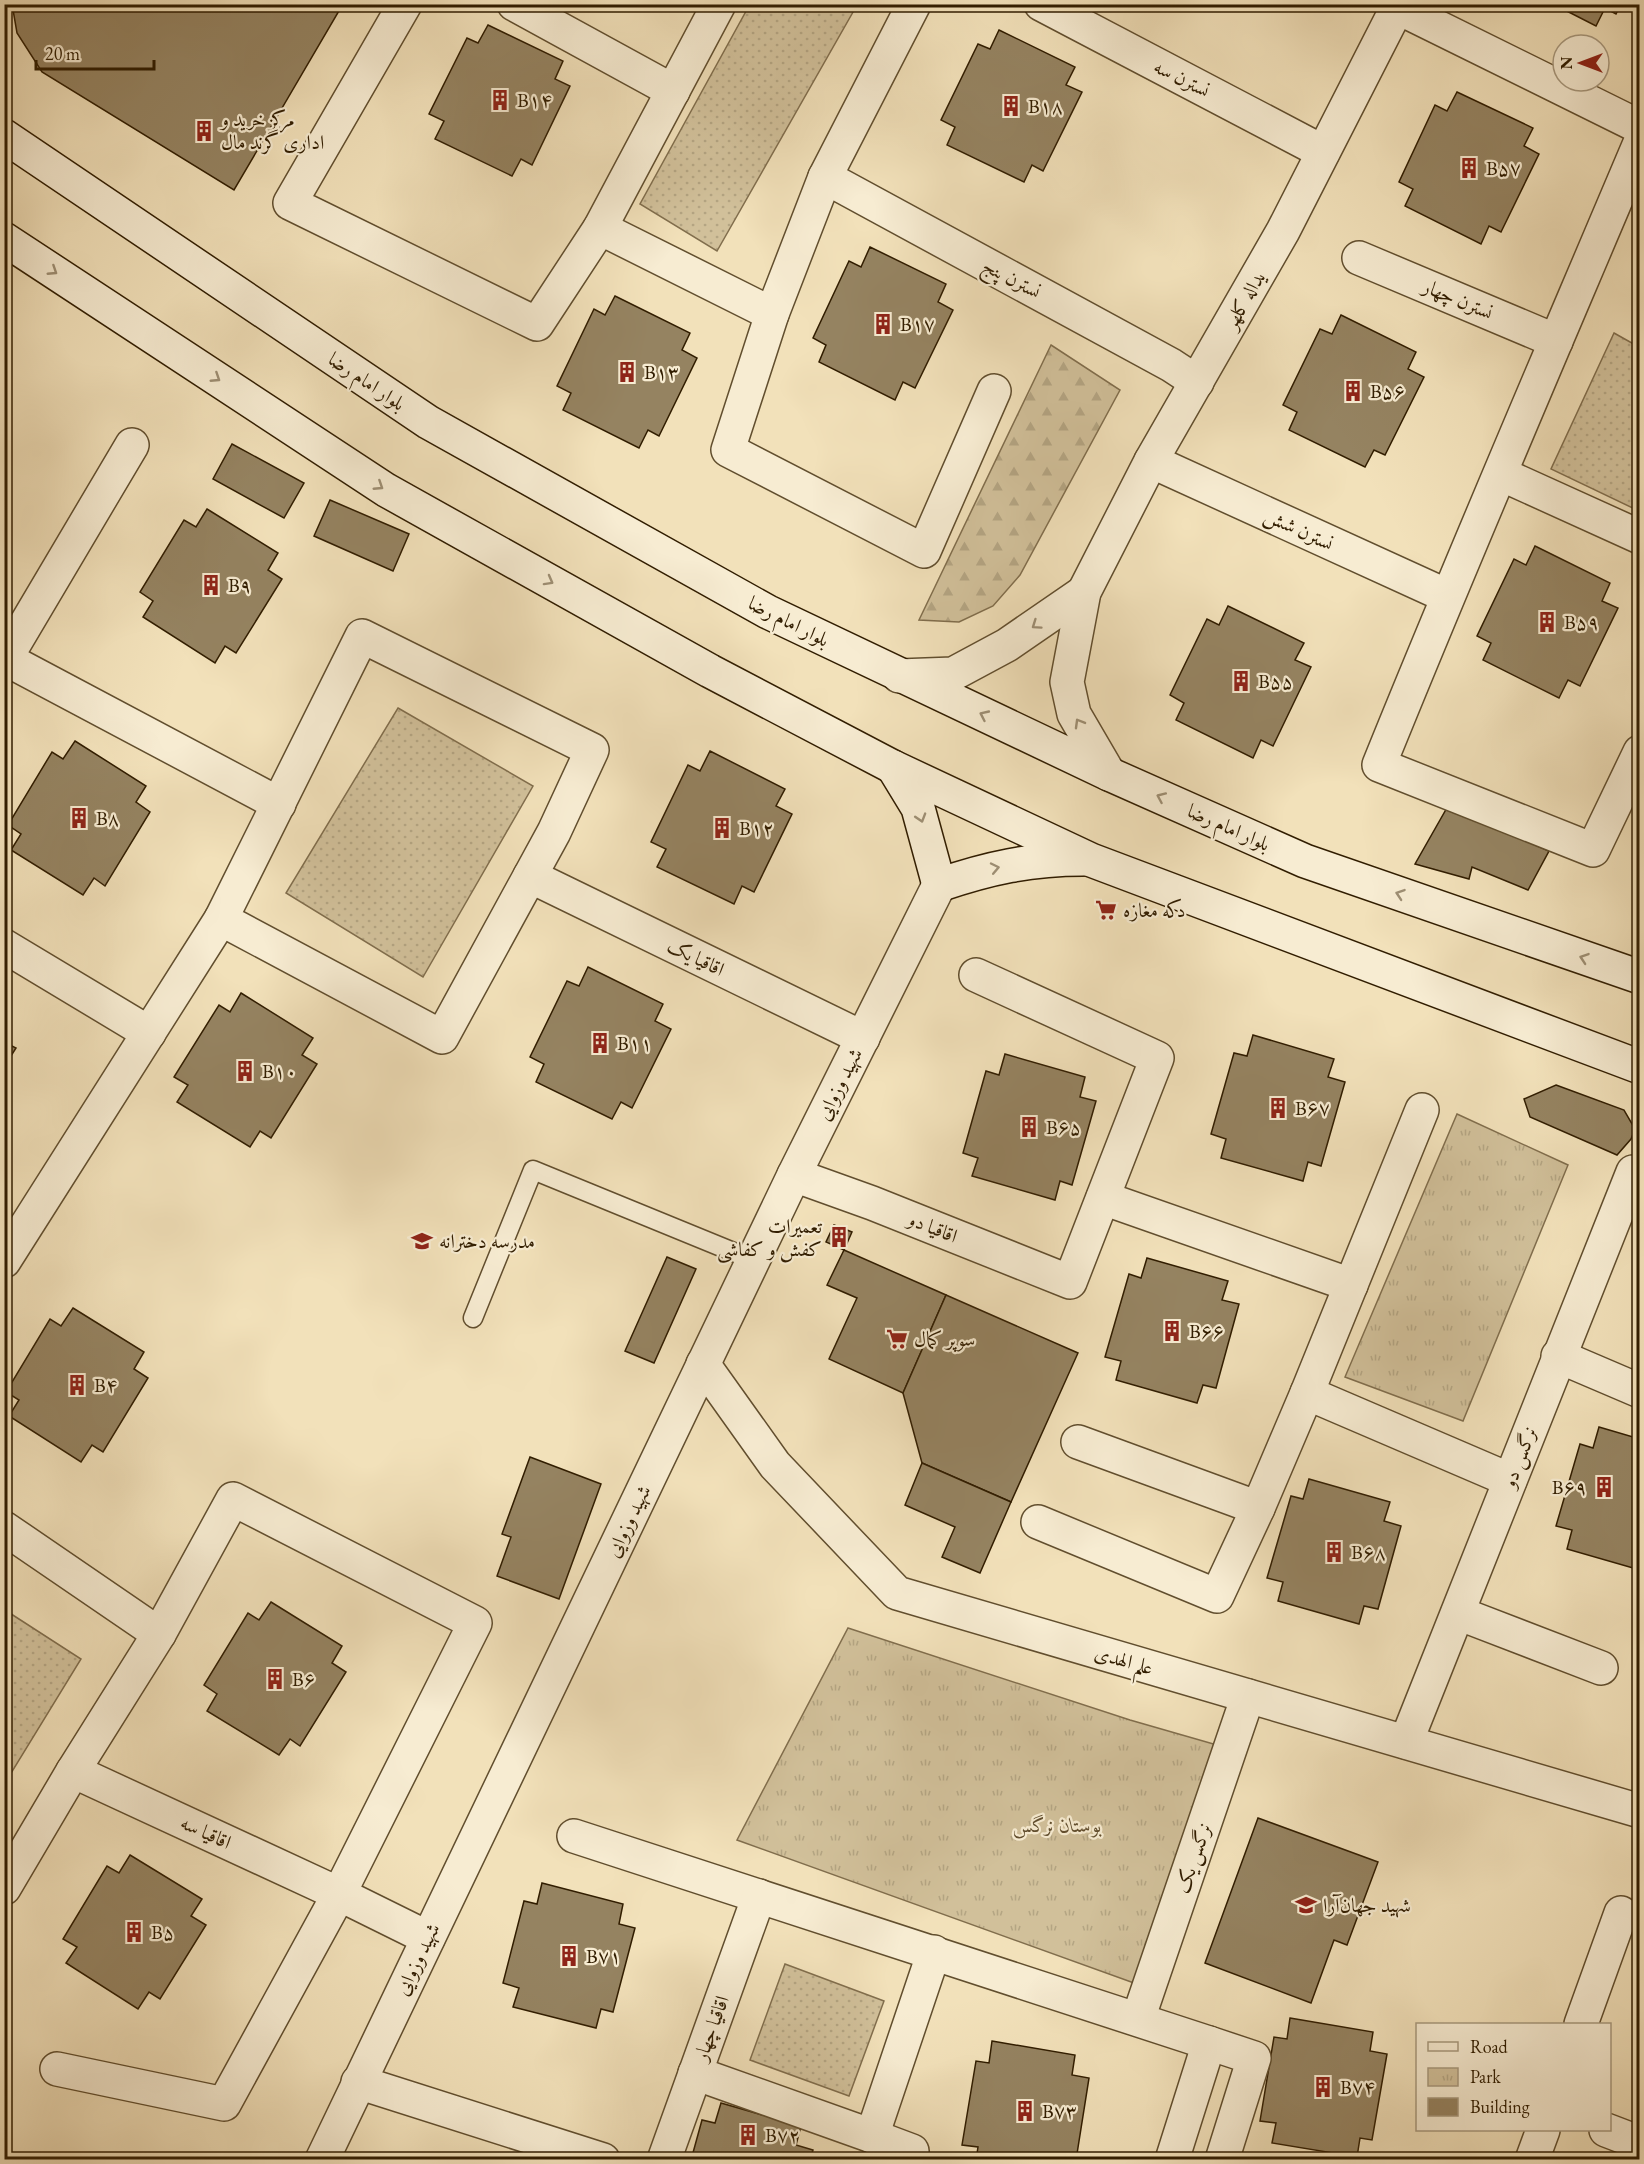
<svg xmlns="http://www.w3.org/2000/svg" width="1644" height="2164" font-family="'EB Garamond',Amiri,serif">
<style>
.grass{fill:url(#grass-dots);stroke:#816e4d;stroke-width:1.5}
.forest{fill:url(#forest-firs);stroke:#816e4d;stroke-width:1.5}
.park{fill:url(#park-tufts);stroke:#816e4d;stroke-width:1.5}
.building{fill:#958361;stroke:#311d00;stroke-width:1.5}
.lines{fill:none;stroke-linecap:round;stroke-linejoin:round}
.lane-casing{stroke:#614e2e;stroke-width:21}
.street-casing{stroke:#614e2e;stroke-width:36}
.secondary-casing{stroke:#311d00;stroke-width:36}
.lane{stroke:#f7ecd2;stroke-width:18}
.street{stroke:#f7ecd2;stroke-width:33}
.secondary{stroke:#f7ecd2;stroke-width:33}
.oneway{stroke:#9e8f74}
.labels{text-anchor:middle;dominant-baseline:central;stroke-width:4.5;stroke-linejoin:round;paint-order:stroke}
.street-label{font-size:20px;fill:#311d00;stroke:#f7ecd2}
.poi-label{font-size:20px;fill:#311d00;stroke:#f7ecd2;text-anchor:start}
.park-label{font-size:20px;font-style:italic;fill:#614e2e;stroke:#f7ecd2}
</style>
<defs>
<pattern id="grass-dots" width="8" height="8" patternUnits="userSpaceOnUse" patternTransform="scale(1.5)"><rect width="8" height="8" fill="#d1c09a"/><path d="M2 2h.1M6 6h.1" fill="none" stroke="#b4a583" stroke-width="1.8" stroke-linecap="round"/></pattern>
<pattern id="forest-firs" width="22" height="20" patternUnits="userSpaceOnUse" patternTransform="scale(1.5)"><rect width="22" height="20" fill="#d1c09a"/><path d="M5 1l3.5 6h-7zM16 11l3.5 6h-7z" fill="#b4a583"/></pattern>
<pattern id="park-tufts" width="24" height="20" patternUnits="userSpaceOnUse" patternTransform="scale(1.5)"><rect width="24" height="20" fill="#d1c09a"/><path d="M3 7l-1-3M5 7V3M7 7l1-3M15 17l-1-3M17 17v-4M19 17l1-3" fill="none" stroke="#b4a583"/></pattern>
</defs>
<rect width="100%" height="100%" fill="#f2e1ba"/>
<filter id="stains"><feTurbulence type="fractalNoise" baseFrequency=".00333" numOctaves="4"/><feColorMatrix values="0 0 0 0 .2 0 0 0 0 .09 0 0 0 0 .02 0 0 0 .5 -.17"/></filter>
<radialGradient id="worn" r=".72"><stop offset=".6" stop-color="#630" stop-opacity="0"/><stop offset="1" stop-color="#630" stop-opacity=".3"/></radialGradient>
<g class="grass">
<path d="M750 4 857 5 717 251 640 204Z"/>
<path d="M1614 333 1639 347V511L1551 469Z"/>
<path d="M398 708 533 786 423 977 286 893Z"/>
<path d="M5 1610 81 1659 5 1783Z"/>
<path d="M785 1964 884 2001 849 2096 750 2060Z"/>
</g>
<path class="forest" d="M1051 345 1120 390 1020 575 993 606 959 622 919 620Z"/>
<g class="park">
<path d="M1457 1114 1568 1165 1463 1421 1345 1377Z"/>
<path d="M848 1628 1130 1720 1217 1745 1134 1983 737 1840Z"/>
</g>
<g class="building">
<path d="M12 4H343L234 190 42 72 17 33Z"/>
<path d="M1553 4H1621L1616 14 1605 8 1596 26Z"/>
<path d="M488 25 563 61 555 79 570 86 532 165 521 159 512 176 435 139 444 121 429 114 467 38 478 43Z"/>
<path d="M999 30 1075 67 1066 85 1082 92 1043 171 1032 165 1024 182 947 145 955 127 941 120 978 44 990 49Z"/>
<path d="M1457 92 1533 128 1524 146 1539 154 1501 232 1489 226 1481 244 1405 206 1413 189 1399 182 1435 105 1447 111Z"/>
<path d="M870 247 946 284 938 302 953 310 915 388 903 382 895 400 819 362 826 345 813 338 849 261 861 267Z"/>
<path d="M615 296 690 333 682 350 697 358 659 436 648 430 639 448 563 410 571 393 557 386 594 309 605 315Z"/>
<path d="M1341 315 1416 352 1408 369 1424 377 1385 455 1374 450 1365 467 1289 430 1297 412 1283 405 1320 329 1332 334Z"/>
<path d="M232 444 304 483 284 518 213 479Z"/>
<path d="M330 500 409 534 393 571 314 536Z"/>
<path d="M207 509 278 553 268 570 282 579 236 653 225 646 215 663 143 617 153 601 140 592 184 520 196 527Z"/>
<path d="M1535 546 1610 583 1602 601 1618 608 1580 686 1568 680 1559 698 1483 660 1491 643 1477 636 1514 559 1526 565Z"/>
<path d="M1228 606 1304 643 1295 660 1311 667 1273 746 1261 740 1253 758 1176 720 1184 703 1170 695 1207 619 1219 625Z"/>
<path d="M75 741 146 786 136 802 150 812 105 886 94 878 83 895 11 850 21 834 8 825 52 752 63 759Z"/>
<path d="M710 751 785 789 776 806 792 814 754 892 742 886 734 904 657 867 666 849 651 842 688 765 700 771Z"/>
<path d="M1448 806 1549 851 1528 890 1472 867 1469 879 1415 864Z"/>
<path d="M588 967 663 1004 655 1021 671 1029 632 1108 621 1102 612 1119 536 1082 544 1064 530 1057 567 981 579 986Z"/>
<path d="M241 993 313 1038 302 1055 317 1064 271 1138 260 1131 250 1147 177 1102 188 1085 174 1077 219 1005 230 1012Z"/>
<path d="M4 1018 11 1023 4 1034Z"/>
<path d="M1253 1035 1334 1059 1328 1077 1345 1082 1321 1166 1308 1162 1303 1181 1221 1158 1226 1139 1211 1134 1234 1053 1247 1056Z"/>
<path d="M4 1042 16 1048 4 1067Z"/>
<path d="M1005 1054 1085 1077 1080 1097 1096 1101 1072 1185 1060 1181 1055 1200 972 1176 978 1158 963 1153 986 1071 999 1075Z"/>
<path d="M1556 1085 1624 1110 1635 1129 1631 1139 1617 1155 1530 1117 1524 1099Z"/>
<path d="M834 1225 852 1232 844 1250 826 1242Z"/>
<path d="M844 1250 946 1295 903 1393 829 1359 857 1298 827 1285Z"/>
<path d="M667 1257 696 1269 654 1363 625 1351Z"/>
<path d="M1147 1258 1228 1281 1222 1300 1239 1304 1216 1388 1203 1385 1197 1403 1116 1380 1121 1361 1105 1357 1129 1274 1141 1278Z"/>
<path d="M946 1295 1078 1353 1011 1502 922 1463 903 1393Z"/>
<path d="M73 1308 144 1352 134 1369 148 1378 103 1452 92 1445 81 1462 9 1416 19 1400 6 1392 50 1319 61 1326Z"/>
<path d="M1599 1427 1640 1439V1570L1567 1549 1572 1530 1556 1526 1580 1444 1593 1448Z"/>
<path d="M530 1457 601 1484 559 1599 497 1576 511 1537 502 1534Z"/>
<path d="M922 1463 1011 1502 980 1573 942 1557 955 1527 905 1505Z"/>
<path d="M1309 1479 1390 1502 1384 1521 1401 1526 1378 1609 1364 1606 1359 1624 1278 1601 1283 1582 1267 1578 1291 1496 1303 1499Z"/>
<path d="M271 1602 342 1646 332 1663 346 1672 300 1746 290 1739 279 1755 207 1711 217 1694 204 1685 248 1613 259 1620Z"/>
<path d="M1258 1818 1378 1862 1347 1945 1334 1940 1311 2003 1205 1963Z"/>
<path d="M130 1855 202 1899 191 1916 206 1925 160 1999 149 1992 138 2009 66 1963 77 1947 63 1939 107 1866 119 1873Z"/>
<path d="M542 1883 623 1904 619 1924 635 1928 613 2012 601 2009 596 2028 513 2007 519 1988 503 1983 524 1901 537 1904Z"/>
<path d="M1290 2018 1373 2032 1370 2051 1387 2054 1372 2140 1360 2138 1357 2157 1272 2143 1276 2123 1260 2121 1274 2037 1287 2039Z"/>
<path d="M992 2041 1075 2055 1072 2075 1089 2078 1076 2160H976L978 2147 962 2145 976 2061 989 2063Z"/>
<path d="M721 2103 801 2126 796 2145 813 2150 810 2160H691L702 2120 715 2123Z"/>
</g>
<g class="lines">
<defs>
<path id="lane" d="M473 1318 533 1170 753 1260"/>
<g id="street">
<path d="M405 4 290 203 537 324 600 228 719 4"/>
<path d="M514 4 673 91"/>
<path d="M914 4 825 177 772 314 728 450 924 551 994 391"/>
<path d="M1041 4 1323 152"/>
<path d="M1397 7 1640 127"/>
<path d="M1640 143C1552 351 1463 557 1379 765L1593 850 1640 752"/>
<path d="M825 177 1171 365 1197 382"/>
<path d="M600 228 772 314"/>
<path d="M1359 258 1556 341"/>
<path d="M1151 461 1447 596"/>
<path d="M1501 474 1640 537"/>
<path d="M362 636 592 750 554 832 442 1037 221 919Z"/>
<path d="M6 659 279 804"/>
<path d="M4 661 132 445"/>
<path d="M899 676 953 674 1007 645 1084 592"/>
<path d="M1109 774 1074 714 1067 682 1084 592 1151 461 1283 231 1399 4"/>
<path d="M530 876 863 1038"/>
<path d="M4 946 149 1033"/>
<path d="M794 1175 872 1203 1070 1282 1157 1058 976 975"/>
<path d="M1103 1198 1351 1285"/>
<path d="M4 1261 221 919"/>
<path d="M1558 1356 1640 1391"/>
<path d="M703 1364 775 1465 897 1593 1640 1811"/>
<path d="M1307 1393 1510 1480"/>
<path d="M1078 1442 1258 1508 1307 1393 1422 1110"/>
<path d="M1038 1522 1217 1596 1258 1508"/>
<path d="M4 1528 159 1634"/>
<path d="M1458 1613 1601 1668"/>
<path d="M1406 1742 1633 1172"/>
<path d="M73 1771 339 1894 428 1938"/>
<path d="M574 1836 1209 2043 1172 2160"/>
<path d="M4 1888 73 1771 159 1634 233 1499 475 1623 339 1894 224 2104 57 2069"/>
<path d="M1138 2019 1248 1696"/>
<path d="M1581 2024 1621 1913"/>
<path d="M1209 2043 1254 2058 1222 2160"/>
<path d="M695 2073 872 2136 934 1952"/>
<path d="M358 2082 603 2160"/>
<path d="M1606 2130 1640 2143"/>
<path d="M872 2136 912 2151 909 2160"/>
<path d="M322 2160 794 1175 939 885"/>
<path d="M664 2160 759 1896"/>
<path d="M1532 2160 1543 2130"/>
</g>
<g id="secondary">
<path d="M4 136 428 422 768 612 1109 774 1305 861 1640 977"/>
<path d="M4 239 386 490 710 671 893 767 1091 860 1640 1067"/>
<path d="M893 767 918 808 939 885C989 868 1030 859 1083 859"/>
</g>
</defs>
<use href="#lane" class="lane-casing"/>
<use href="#street" class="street-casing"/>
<use href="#secondary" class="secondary-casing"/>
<use href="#lane" class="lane"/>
<use href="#street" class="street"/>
<use href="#secondary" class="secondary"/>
</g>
<defs><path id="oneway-chevron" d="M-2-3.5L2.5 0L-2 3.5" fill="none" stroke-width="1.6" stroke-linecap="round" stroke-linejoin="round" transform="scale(1.5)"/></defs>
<g class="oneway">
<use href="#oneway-chevron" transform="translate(53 271) rotate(33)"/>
<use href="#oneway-chevron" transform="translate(216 378) rotate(33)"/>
<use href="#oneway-chevron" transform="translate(379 486) rotate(33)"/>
<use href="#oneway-chevron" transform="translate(549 581) rotate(29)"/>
<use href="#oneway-chevron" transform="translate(1036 625) rotate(145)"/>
<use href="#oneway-chevron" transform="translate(984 715) rotate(-155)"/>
<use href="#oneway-chevron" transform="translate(1079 723) rotate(-120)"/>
<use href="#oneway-chevron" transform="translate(1161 797) rotate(-156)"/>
<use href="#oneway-chevron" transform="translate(921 818) rotate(73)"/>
<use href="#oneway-chevron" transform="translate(995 868) rotate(-12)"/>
<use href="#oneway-chevron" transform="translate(1400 894) rotate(-161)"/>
<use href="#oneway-chevron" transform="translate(1584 958) rotate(-161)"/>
</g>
<defs>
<symbol id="building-bare" viewBox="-9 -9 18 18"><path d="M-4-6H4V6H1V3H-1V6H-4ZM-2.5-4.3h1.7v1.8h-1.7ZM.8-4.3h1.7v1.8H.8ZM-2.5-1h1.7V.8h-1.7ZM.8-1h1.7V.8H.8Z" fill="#8f2418" stroke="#f7ecd2" stroke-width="2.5" paint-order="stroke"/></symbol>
<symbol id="supermarket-bare" viewBox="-9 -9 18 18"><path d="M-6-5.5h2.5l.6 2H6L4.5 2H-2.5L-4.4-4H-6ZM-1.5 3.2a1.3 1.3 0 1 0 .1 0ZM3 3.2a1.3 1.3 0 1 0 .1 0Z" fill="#8f2418" stroke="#f7ecd2" stroke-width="2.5" paint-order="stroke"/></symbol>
<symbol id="school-bare" viewBox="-9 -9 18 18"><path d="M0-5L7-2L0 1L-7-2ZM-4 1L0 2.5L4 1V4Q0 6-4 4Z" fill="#8f2418" stroke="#f7ecd2" stroke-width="2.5" paint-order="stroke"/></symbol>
</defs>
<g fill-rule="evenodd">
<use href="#building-bare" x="485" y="85" width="30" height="30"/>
<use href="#building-bare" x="996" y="91" width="30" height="30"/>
<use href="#building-bare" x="189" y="116" width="30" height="30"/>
<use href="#building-bare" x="1454" y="153" width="30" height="30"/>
<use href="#building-bare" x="868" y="309" width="30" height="30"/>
<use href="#building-bare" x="612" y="357" width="30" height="30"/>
<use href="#building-bare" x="1338" y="376" width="30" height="30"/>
<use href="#building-bare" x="196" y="570" width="30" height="30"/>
<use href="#building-bare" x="1532" y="607" width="30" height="30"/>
<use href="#building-bare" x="1226" y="666" width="30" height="30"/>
<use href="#building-bare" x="64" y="803" width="30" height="30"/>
<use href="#building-bare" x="707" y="813" width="30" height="30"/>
<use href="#supermarket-bare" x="1091" y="895" width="30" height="30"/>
<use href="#building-bare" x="585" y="1028" width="30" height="30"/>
<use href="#building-bare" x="230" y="1056" width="30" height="30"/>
<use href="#building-bare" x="1263" y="1093" width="30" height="30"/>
<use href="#building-bare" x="1014" y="1112" width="30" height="30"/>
<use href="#building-bare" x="824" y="1222" width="30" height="30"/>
<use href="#school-bare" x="407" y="1226" width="30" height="30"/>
<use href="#building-bare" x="1157" y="1316" width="30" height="30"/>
<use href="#supermarket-bare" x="882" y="1324" width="30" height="30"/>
<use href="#building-bare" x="62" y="1370" width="30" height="30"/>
<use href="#building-bare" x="1589" y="1472" width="30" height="30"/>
<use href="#building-bare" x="1319" y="1537" width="30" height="30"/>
<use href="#building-bare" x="260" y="1664" width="30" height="30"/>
<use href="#school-bare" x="1291" y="1890" width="30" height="30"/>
<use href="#building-bare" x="119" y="1917" width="30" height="30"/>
<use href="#building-bare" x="554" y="1941" width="30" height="30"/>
<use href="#building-bare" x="1308" y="2072" width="30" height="30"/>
<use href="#building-bare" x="1010" y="2096" width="30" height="30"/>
<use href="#building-bare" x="733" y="2120" width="30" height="30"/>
</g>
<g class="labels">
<g class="street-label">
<text transform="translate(1182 78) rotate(27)">نسترن سه</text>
<text transform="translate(1012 278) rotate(28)">نسترن پنج</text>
<text transform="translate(1458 299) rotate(23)">نسترن چهار</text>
<text transform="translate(1244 300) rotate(-60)">یداله کلهر</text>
<text transform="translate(367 381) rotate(34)">بلوار امام رضا</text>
<text transform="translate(1299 529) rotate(25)">نسترن شش</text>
<text transform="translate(789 621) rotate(27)">بلوار امام رضا</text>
<text transform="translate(1229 827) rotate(24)">بلوار امام رضا</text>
<text transform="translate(696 957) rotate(26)">اقاقیا یک</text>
<text transform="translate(839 1084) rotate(-63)">شهید وزوایی</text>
<text transform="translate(933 1227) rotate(22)">اقاقیا دو</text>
<text transform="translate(1519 1457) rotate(-69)">نرگس دو</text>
<text transform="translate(628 1521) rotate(-64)">شهید وزوایی</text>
<text transform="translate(1124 1660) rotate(16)">علم الهدی</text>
<text transform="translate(206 1832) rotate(25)">اقاقیا سه</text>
<text transform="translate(1193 1858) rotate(-71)">نرگس یک</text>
<text transform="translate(417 1959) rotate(-64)">شهید وزوایی</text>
<text transform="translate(711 2028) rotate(-70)">اقاقیا چهار</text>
</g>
<g class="poi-label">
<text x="517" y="100">B۱۴</text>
<text x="1028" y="106">B۱۸</text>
<text x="221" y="119">مرکز خرید و<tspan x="221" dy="23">اداری گرند مال</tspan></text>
<text x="1486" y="168">B۵۷</text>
<text x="900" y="324">B۱۷</text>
<text x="644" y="372">B۱۳</text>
<text x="1370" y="391">B۵۶</text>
<text x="228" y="585">B۹</text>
<text x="1564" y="622">B۵۹</text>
<text x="1258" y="681">B۵۵</text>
<text x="96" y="818">B۸</text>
<text x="739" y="828">B۱۲</text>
<text x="1123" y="910">دکه مغازه</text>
<text x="617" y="1043">B۱۱</text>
<text x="262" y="1071">B۱۰</text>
<text x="1295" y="1108">B۶۷</text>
<text x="1046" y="1127">B۶۵</text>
<text x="822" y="1226" text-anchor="end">تعمیرات<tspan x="822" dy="23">کفش و کفاشی</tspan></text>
<text x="439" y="1241">مدرسه دخترانه</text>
<text x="1189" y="1331">B۶۶</text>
<text x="914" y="1339">سوپر کمال</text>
<text x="94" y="1385">B۴</text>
<text x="1587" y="1487" text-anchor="end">B۶۹</text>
<text x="1351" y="1552">B۶۸</text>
<text x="292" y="1679">B۶</text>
<text x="1323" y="1905">شهید جهان‌آرا</text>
<text x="151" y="1932">B۵</text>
<text x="586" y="1956">B۷۱</text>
<text x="1340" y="2087">B۷۴</text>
<text x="1042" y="2111">B۷۳</text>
<text x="765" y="2135">B۷۲</text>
</g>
<g class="park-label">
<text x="1057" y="1825">بوستان نرگس</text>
</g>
</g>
<rect width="1644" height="2164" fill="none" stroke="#f2e1ba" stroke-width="24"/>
<rect x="6" y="6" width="1632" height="2152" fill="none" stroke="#311d00" stroke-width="3"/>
<rect x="12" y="12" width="1620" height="2140" fill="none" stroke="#311d00" stroke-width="1.5"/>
<rect x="1416" y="2023" width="195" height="108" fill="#f7ecd2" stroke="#a8997e" stroke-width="1.5"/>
<rect x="1428" y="2042" width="30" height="9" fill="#f7ecd2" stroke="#a8997e" stroke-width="1.5"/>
<text x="1470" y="2053" font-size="18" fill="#311d00">Road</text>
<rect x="1428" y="2068" width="30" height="18" fill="url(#park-tufts)" stroke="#a8997e" stroke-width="1.5"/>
<text x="1470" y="2083" font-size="18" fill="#311d00">Park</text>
<rect x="1428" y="2098" width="30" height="18" fill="#958361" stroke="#a8997e" stroke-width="1.5"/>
<text x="1470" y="2113" font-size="18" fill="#311d00">Building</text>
<g transform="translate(1581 63) rotate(270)"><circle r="28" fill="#f7ecd2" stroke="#a8997e" stroke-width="1.5"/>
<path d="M0-4.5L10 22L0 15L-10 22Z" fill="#8f2418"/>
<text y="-9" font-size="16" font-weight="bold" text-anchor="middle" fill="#311d00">N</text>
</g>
<path d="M36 60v9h118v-9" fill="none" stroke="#311d00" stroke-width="3"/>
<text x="45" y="60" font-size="18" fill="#311d00" stroke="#f7ecd2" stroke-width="4.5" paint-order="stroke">20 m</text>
<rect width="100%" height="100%" filter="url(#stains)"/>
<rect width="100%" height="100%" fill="url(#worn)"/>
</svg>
